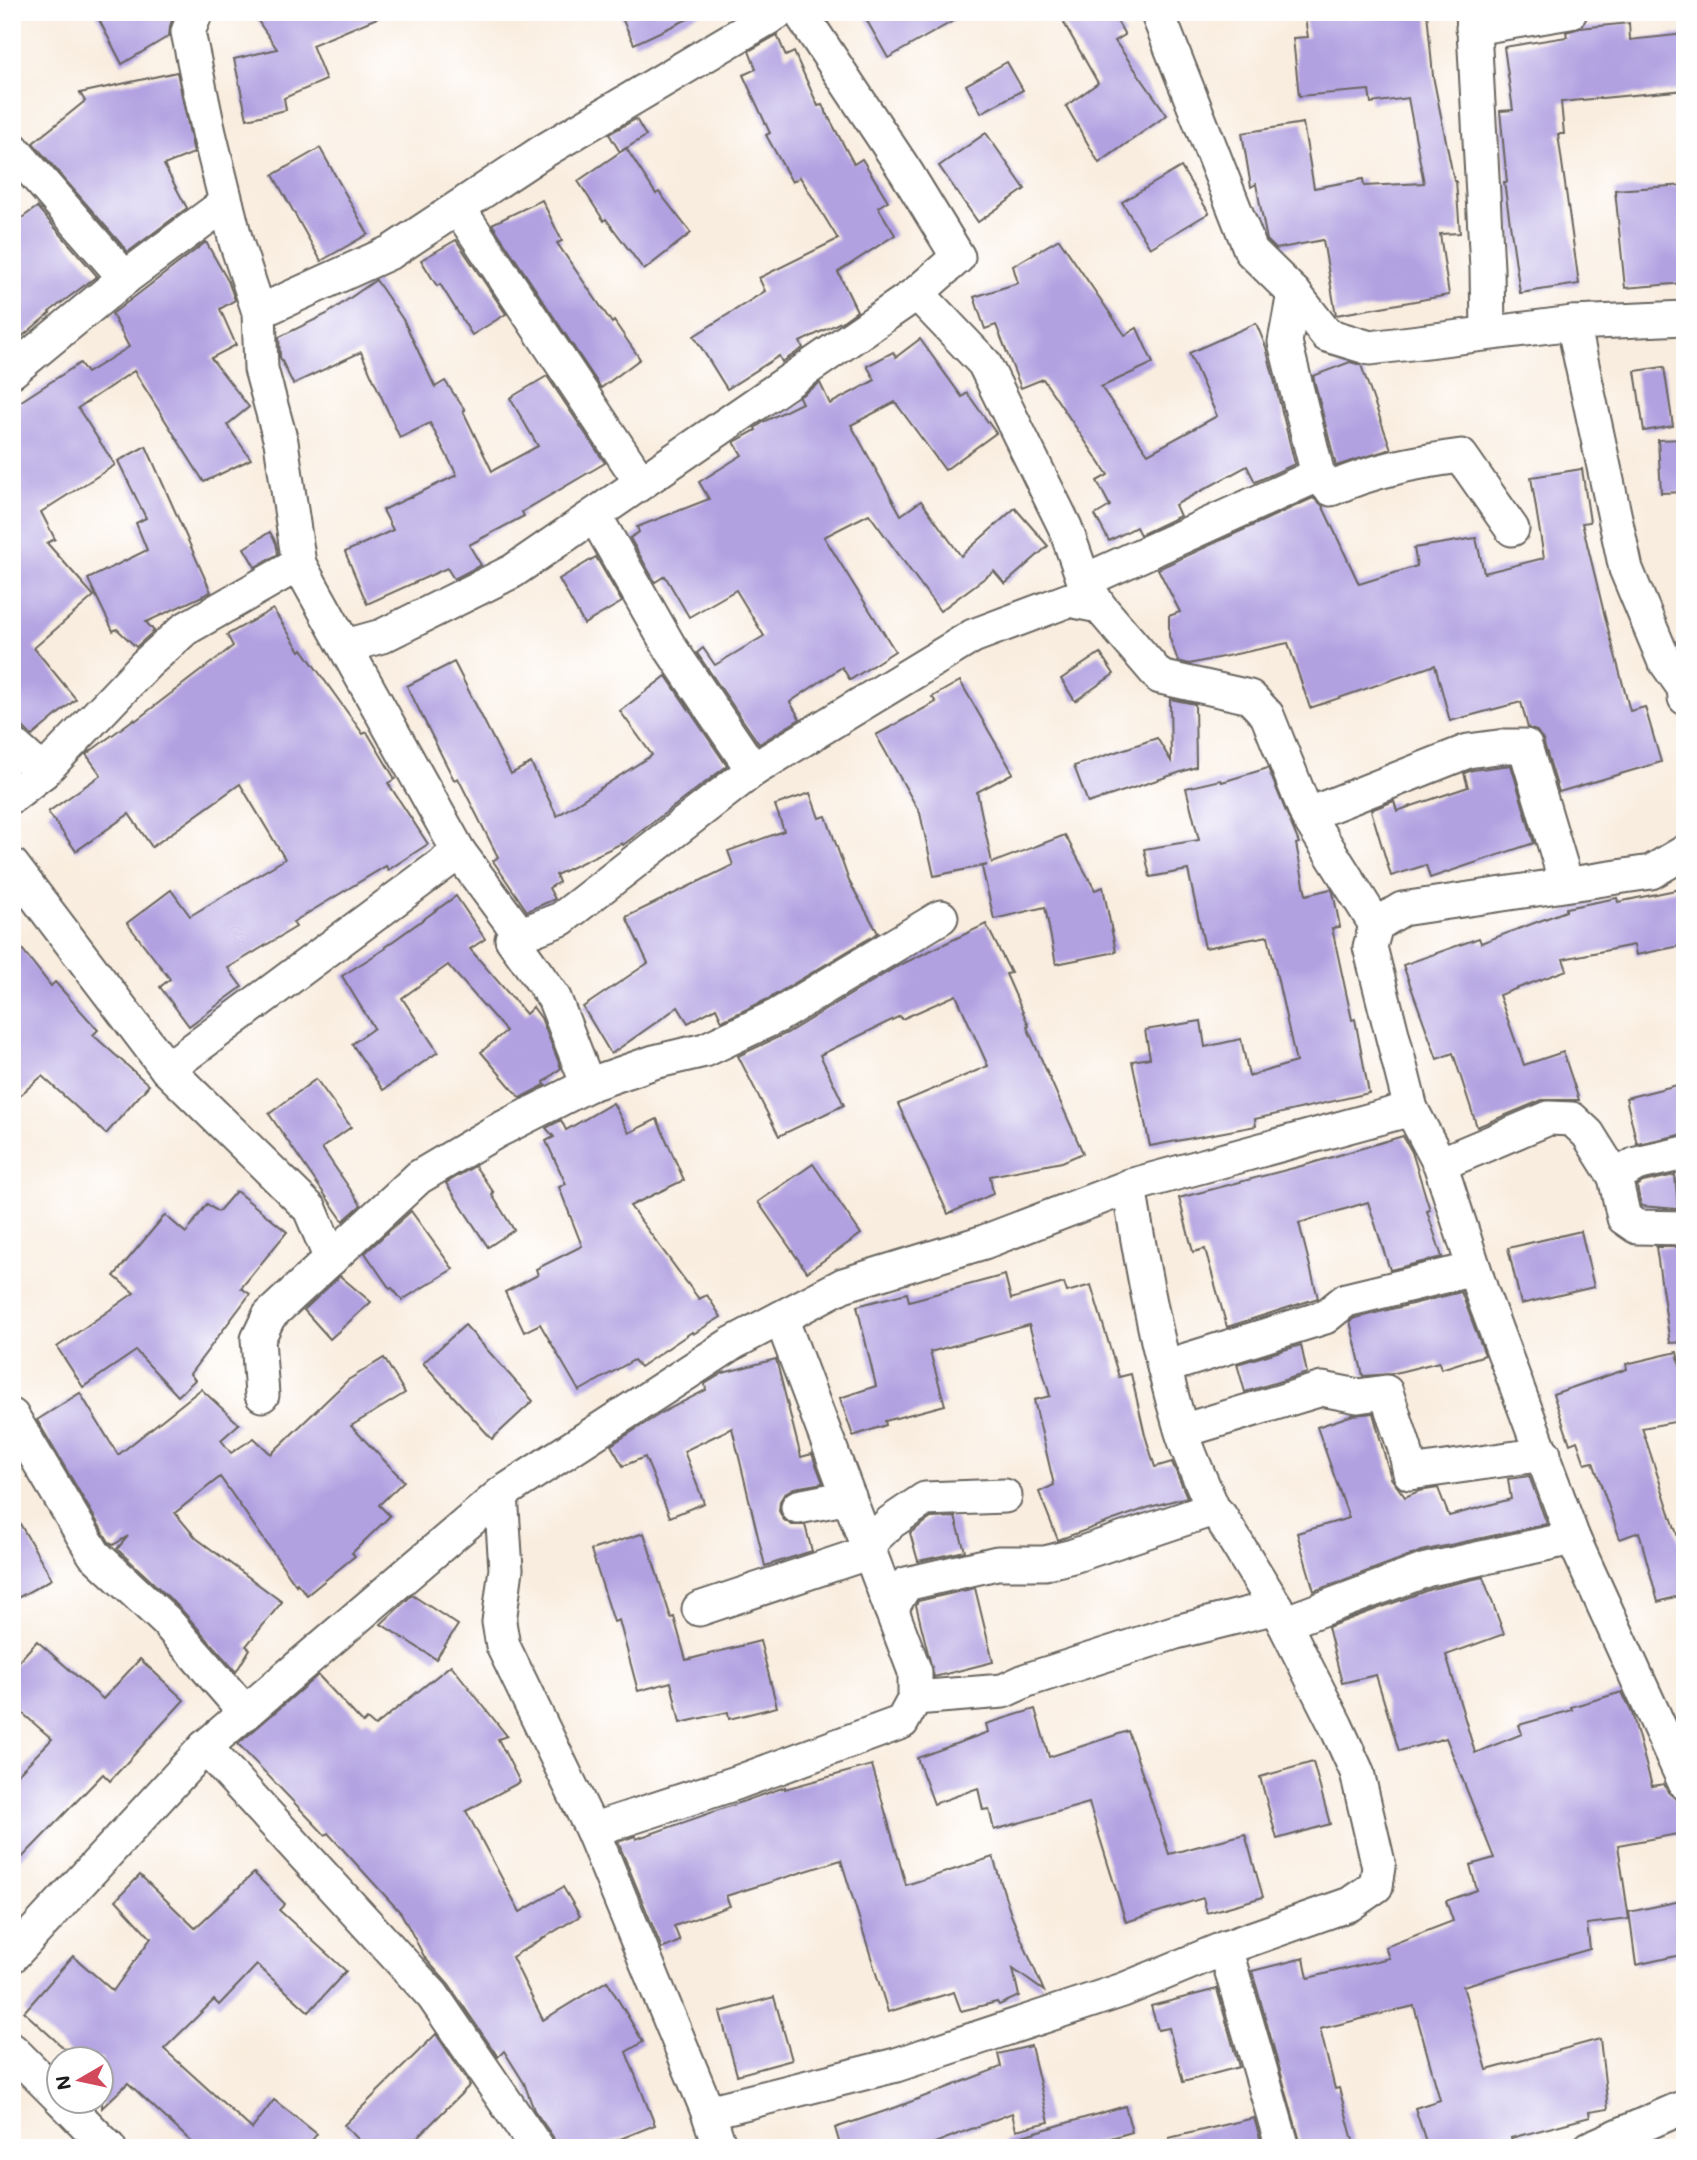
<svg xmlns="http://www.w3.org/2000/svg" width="1697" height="2160" font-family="Mali,sans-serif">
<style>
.building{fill:#b1a1e1}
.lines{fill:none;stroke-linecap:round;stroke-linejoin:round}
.street-casing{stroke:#696560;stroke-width:37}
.street{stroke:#fff;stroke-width:33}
</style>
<rect width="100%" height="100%" fill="#fff"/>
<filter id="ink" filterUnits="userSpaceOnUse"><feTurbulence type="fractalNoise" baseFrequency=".0143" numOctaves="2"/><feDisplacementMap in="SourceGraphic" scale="14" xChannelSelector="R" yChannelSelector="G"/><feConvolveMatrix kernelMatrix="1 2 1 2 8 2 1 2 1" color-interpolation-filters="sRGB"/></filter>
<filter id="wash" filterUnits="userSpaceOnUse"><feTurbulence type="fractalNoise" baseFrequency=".00686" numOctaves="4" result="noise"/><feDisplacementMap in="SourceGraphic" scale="28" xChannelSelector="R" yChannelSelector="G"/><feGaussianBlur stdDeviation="1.57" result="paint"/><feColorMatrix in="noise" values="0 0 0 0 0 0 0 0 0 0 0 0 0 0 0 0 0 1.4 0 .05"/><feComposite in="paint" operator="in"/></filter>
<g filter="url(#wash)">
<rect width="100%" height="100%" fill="#f9eddf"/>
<g id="blocks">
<g class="building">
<path d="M95 12H175L170 26 169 36 122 64Z"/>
<path d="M252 12H389V13L312 45 326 80 284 98 286 110 247 119 234 59 277 49Z"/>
<path d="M619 12H703L634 44Z"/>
<path d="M862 12H969L888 58Z"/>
<path d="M1082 12H1112L1125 35 1115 41 1167 115 1099 163 1066 106 1098 83 1064 23Z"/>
<path d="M1304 12H1427L1433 76 1454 181H1456L1460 233 1440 234 1449 295 1336 315 1323 240 1276 249 1267 240 1256 184 1251 187 1242 133 1303 123 1314 188 1363 179 1364 186 1424 183 1408 98 1371 103 1369 90 1299 96 1293 38 1308 37Z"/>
<path d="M1629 23 1630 40 1685 34V90L1561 102 1564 134H1558L1579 284 1520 293 1504 182H1507L1500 111 1513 110 1504 47 1567 37 1566 32 1580 28Z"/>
<path d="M777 35 786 56 794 52 818 106 822 105 854 164 862 159 888 201 878 207 895 235 838 272 857 311 843 321 800 342 803 348 782 362 779 356 727 389 694 336 765 291 759 278 838 239 800 177 792 182 766 135 770 133 743 75 756 69 749 51Z"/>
<path d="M1007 62 1023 90 981 113 966 85Z"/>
<path d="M177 72 194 153 164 165 187 208 128 252 33 143 85 101 80 93Z"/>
<path d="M636 119 646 136 620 152 609 134Z"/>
<path d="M986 133 1025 189 978 222 939 166Z"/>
<path d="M320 148 368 234 321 261 273 175Z"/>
<path d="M626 148 656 194 659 192 691 233 644 270 606 219 604 221 578 181Z"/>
<path d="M1181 167 1209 213 1150 248 1122 202Z"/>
<path d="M1685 185V283L1625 288 1615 190Z"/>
<path d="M542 200 562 241 557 243 612 323 614 321 640 359 601 388 492 224Z"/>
<path d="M37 207 97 276 49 312 50 313 12 345V225Z"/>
<path d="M1059 239 1125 335 1137 328 1153 363 1101 387 1148 454 1217 416 1189 353 1256 323 1266 347 1295 464 1255 482 1247 466 1175 505 1180 516 1140 535 1136 527 1109 541 1095 515 1110 506 1097 481 1108 475 1043 379 1021 388 996 325 985 329 974 297 1018 283 1013 266Z"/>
<path d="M456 240 506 314 472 335 440 284 437 286 421 260Z"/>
<path d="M206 242 228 281 235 300 220 309 236 345 211 358 249 407 227 425 251 459 204 482 134 371 78 408 115 465 41 512 55 539 47 543 94 596 34 648 76 699 32 736 12 716V407L80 363 87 373 129 347 112 314Z"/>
<path d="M376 280 404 321 435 387 445 381 465 410 463 411 492 471 538 446 510 398 547 376 605 463 522 512 524 516 469 545 481 565 454 579 447 568 367 604 345 552 393 530 383 510 457 475 430 423 400 438 361 352 293 384 280 357 279 337 327 314Z"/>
<path d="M920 339 962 397 967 393 996 433 945 470 895 402 851 425 901 515 921 501 961 556 1015 508 1048 546 1005 584 994 571 940 611 869 514 824 537 895 651 850 680 842 667 790 702 800 719 759 744 697 653 703 648 715 665 764 636 736 590 689 617 665 576 655 582 630 538 639 532 637 527 709 499 699 482 742 455 734 442 756 430 755 428 765 421 802 403 799 397 820 383 830 404 875 380 867 366 893 352 896 357Z"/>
<path d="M1350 362 1361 365 1391 449 1336 466 1313 376Z"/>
<path d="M1664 367 1673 426 1644 431 1635 371Z"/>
<path d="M1685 439V492L1661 493 1658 440Z"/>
<path d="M146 446 211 592 146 622 154 631 136 647 117 629 113 631 88 579 147 550 136 523 146 518 118 461Z"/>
<path d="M1582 469 1590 522 1582 523 1606 621 1630 711 1645 707 1661 762 1559 792 1543 740 1537 731 1528 728 1521 702 1450 721 1435 665 1310 708 1288 643 1189 664 1178 661 1169 636V616L1180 612 1158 569 1313 498 1322 505 1359 584 1417 566 1414 548 1476 538 1484 573 1544 558 1531 477Z"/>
<path d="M270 532 276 543 278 554 255 567 244 548Z"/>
<path d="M596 557 622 602 584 624 559 579Z"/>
<path d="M273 609 300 651 302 649 363 734 367 732 395 779 388 783 428 844 388 870 386 866 293 922 296 927 228 968 242 987 189 1026 160 987 170 979 127 923 171 890 190 916 285 859 240 784 152 847 129 814 76 851 48 812 101 775 86 754 88 753 134 719 135 721 233 646 227 635Z"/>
<path d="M1100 653 1114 674 1075 701 1061 679Z"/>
<path d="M454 662 511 774 531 763 557 816 652 755 620 711 666 676 727 766 623 845 622 843 556 875 559 882 549 888 555 899 527 911 493 861 498 857 458 778 454 780 407 686Z"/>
<path d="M960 681 1013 773 977 792 992 863 1065 835 1095 890 1103 887 1116 952 1056 964 1045 907 994 919 982 867 987 865 934 876 920 813 876 735 936 702 932 697Z"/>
<path d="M1170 699 1195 704 1196 767 1088 803 1074 766 1157 738 1171 761Z"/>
<path d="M1511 765 1534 843 1430 878 1426 865 1391 876 1371 810 1394 801 1397 811 1468 787 1464 773 1473 770Z"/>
<path d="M1268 768 1299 843 1296 844 1306 895 1331 889 1333 892 1340 927 1332 928 1352 1020 1355 1019 1369 1093 1255 1119 1256 1126 1150 1146 1132 1061 1150 1058 1145 1030 1201 1021 1205 1047 1241 1039 1249 1076 1296 1062 1268 936 1205 948 1188 870 1150 877 1144 849 1199 840 1186 788 1221 780 1222 782Z"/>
<path d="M810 793 819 818 826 816 849 881 878 933 768 999 722 1021 716 1008 688 1023 678 1007 611 1054 583 1007 648 963 626 917 733 865 728 851 784 831 775 805Z"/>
<path d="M1685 888V945L1636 955 1634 945 1563 959 1567 970 1499 995 1524 1065 1563 1052 1579 1100H1542L1477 1127 1453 1053 1437 1059 1403 965 1479 938 1481 943 1566 911V908L1617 898 1618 902Z"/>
<path d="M456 896 485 939 470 949 526 1014 533 1007 541 1018 561 1068 544 1082 545 1085 520 1098 481 1052 506 1031 448 965 402 998 438 1052 383 1090 352 1044 374 1028 342 976 386 948 385 947Z"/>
<path d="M986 924 1011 973 1006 974 1029 1026 1027 1027 1083 1153 1062 1162 990 1176 993 1194 948 1214 898 1104 988 1066 956 995 902 1019 900 1016 820 1055 844 1105 779 1136 738 1056 787 1033 896 967Z"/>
<path d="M12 936 51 986 55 982 98 1030 93 1035 149 1085 106 1134 42 1076 12 1102Z"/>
<path d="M316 1079 351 1127 322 1148 361 1205 343 1221 269 1114Z"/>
<path d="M1685 1083V1134L1637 1144 1626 1098Z"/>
<path d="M613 1103 629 1133 657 1119 684 1180 630 1206 699 1299 707 1295 721 1317 693 1334 692 1332 640 1367 634 1360 579 1391 540 1324 524 1332 505 1292 538 1275 536 1269 582 1246 559 1187 566 1184 546 1141 554 1137 546 1128 561 1120 566 1130Z"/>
<path d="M1403 1136 1412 1152 1430 1210 1427 1211 1442 1257 1390 1270 1368 1202 1299 1223 1318 1298 1227 1327 1205 1249 1193 1252 1179 1198 1309 1164Z"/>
<path d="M813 1164 861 1234 807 1272 758 1202Z"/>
<path d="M475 1166 494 1193 492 1195 514 1230 488 1247 446 1183Z"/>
<path d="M1675 1175 1678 1209 1641 1206 1637 1186 1643 1182Z"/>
<path d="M236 1191 287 1232 241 1288 250 1294 190 1374 195 1380 178 1396 136 1351 83 1387 57 1347 134 1293 114 1276 165 1215 186 1233 207 1204 218 1212Z"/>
<path d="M411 1211 453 1269 402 1300 392 1288 390 1289 365 1253Z"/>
<path d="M1581 1231 1594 1287 1521 1304 1508 1248Z"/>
<path d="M1656 1247H1685V1342L1670 1343Z"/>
<path d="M1005 1275 1011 1299 1064 1283 1067 1292 1091 1285 1119 1377 1131 1374 1145 1435 1155 1467 1172 1462 1187 1497 1150 1507 1058 1540 1039 1492 1054 1485 1034 1400 1050 1396 1029 1325 930 1352 945 1405 885 1421 886 1425 853 1436 840 1398 876 1386 857 1306 907 1293 909 1301Z"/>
<path d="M340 1276 371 1302 330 1339 304 1310Z"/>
<path d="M1461 1292 1485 1355 1441 1369 1439 1362 1391 1374 1363 1376 1350 1321 1355 1318Z"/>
<path d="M465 1325 533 1401 492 1439 423 1363Z"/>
<path d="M1301 1345 1307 1373 1245 1392 1237 1364Z"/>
<path d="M1677 1352 1685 1388V1420L1642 1428 1685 1559V1594L1658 1602 1639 1532 1620 1539 1593 1462 1585 1464 1577 1441 1570 1444 1553 1394 1627 1369 1626 1364Z"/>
<path d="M384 1358 405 1393 351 1426 404 1481 379 1505 390 1516 352 1553 355 1556 307 1595 297 1583 296 1585 220 1477 175 1513 196 1538 282 1602 246 1646 250 1649 236 1672 179 1607 117 1549 128 1536 113 1545 109 1542 37 1420 80 1393 118 1455 201 1389 239 1424 221 1440 231 1453 254 1438 271 1454 348 1380Z"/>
<path d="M776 1359 801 1457 812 1454 823 1483 794 1488 785 1493 780 1501 779 1511 784 1520 792 1525H805L812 1551 765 1566 732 1428 684 1451 704 1503 670 1517 645 1457 623 1466 611 1445 663 1412 706 1390 705 1384 723 1373Z"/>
<path d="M1373 1413 1391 1478 1405 1497 1419 1491 1438 1488 1449 1516 1511 1499 1508 1479 1529 1476 1547 1524 1422 1551 1314 1591 1297 1533 1349 1518 1317 1427 1353 1415Z"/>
<path d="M12 1510 52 1579 12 1601Z"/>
<path d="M955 1517 965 1551 918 1561 910 1533 931 1518Z"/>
<path d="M644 1533 671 1618 674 1617 686 1660 760 1641 777 1707 729 1719 728 1712 680 1723 671 1682 638 1691 619 1620 614 1622 591 1550Z"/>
<path d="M1483 1577 1504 1634 1446 1655 1475 1753 1522 1734 1519 1725 1572 1710 1571 1707 1622 1692 1632 1713 1652 1786 1664 1784 1668 1792 1677 1800 1683 1833 1618 1845 1629 1919 1587 1924 1590 1949 1463 1986 1487 2070 1600 2039 1608 2109 1589 2112 1590 2117 1511 2138 1514 2148H1428L1415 2108 1440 2100 1414 2006 1320 2029 1335 2089 1339 2088 1355 2148H1302L1252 1971 1304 1958 1308 1978 1389 1958 1385 1947 1453 1921 1446 1901 1477 1890 1470 1865 1494 1858 1446 1738 1399 1751 1376 1675 1342 1683 1328 1627 1431 1589Z"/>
<path d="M975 1588 993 1662 934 1677 916 1605 918 1601Z"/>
<path d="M412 1595 458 1625 436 1659 381 1624Z"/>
<path d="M37 1641 103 1699 140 1659 184 1700 110 1781 103 1774 12 1868V1780L52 1739 12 1704V1669Z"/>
<path d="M451 1665 507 1736 498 1739 520 1782 466 1811 520 1912 563 1887 580 1916 512 1957 543 2020 607 1981 643 2042 626 2052 655 2125 598 2148H556L553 2137 534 2110 524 2083 504 2051 498 2057 449 1985 425 1958 401 1913 328 1833 325 1835 238 1744 318 1675 363 1723 367 1719 375 1726Z"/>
<path d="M1035 1709 1049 1757 1128 1731 1169 1854 1245 1834 1263 1897 1207 1913 1203 1898 1126 1922 1089 1803 994 1830 989 1809 983 1810 978 1788 934 1804 917 1758 988 1732 986 1724Z"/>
<path d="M1313 1762 1330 1824 1277 1839 1260 1777Z"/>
<path d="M872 1765 906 1885 993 1857 1011 1915 1044 1991 1013 1969 1019 1996 999 2005 997 2002 961 2011 954 1992 888 2012 841 1860 726 1896 730 1906 674 1926 680 1941 662 1949 618 1842 635 1836 636 1839 785 1787V1789Z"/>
<path d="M254 1873 285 1904 279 1910 346 1971 309 2012 257 1965 219 2005 214 2000 164 2049 252 2129 274 2100 317 2134 306 2148H198L128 2083 102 2108V2059H76L24 2012 73 1956 113 1991 151 1938 116 1900 140 1875 195 1928Z"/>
<path d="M1685 1900V1954L1636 1965 1629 1912Z"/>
<path d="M1217 1989 1239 2067 1183 2082 1169 2028 1158 2030 1151 2006Z"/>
<path d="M774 1997 792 2060 737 2075 720 2012Z"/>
<path d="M436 2034 470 2085 407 2148H367L344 2125Z"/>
<path d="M1031 2046 1049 2122 1016 2130 1012 2113 922 2148H841L835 2128 897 2107 1001 2067 998 2054Z"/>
<path d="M1125 2106 1132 2132 1076 2148H1006L1005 2141Z"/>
<path d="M1254 2118 1263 2148H1170L1169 2138Z"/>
</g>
</g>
</g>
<g filter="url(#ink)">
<use href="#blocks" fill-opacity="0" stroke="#696560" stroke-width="2"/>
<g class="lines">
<defs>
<g id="street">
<path d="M196 12 188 32 209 133 236 242 259 312 261 369 281 442 299 564 459 852 519 933 512 939 554 998 588 1085"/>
<path d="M1157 12 1251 251 1294 293 1327 335 1370 348 1573 323 1685 318"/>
<path d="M1473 12 1487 268 1488 332"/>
<path d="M1473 28 1570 12"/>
<path d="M12 148 125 278"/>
<path d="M459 209 641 482"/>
<path d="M917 293 984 363 1065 527 1084 581 1099 606 1160 677 1250 697 1267 715 1307 815 1376 925"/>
<path d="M1294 293 1285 342 1318 475"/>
<path d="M259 312 391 252 542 152 778 12"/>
<path d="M1573 323 1626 569 1663 658 1684 688 1685 698"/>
<path d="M12 371 125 278 226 203"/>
<path d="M595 516 669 646 753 770"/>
<path d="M1084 581 1318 475 1331 489C1373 470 1416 462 1461 456L1512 529"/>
<path d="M346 646 382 636 513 571 917 293 958 257 906 172 800 12"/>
<path d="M12 744 43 772"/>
<path d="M12 796 43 772 146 664 185 629 299 564"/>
<path d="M1307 815 1468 751 1505 746H1525L1566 883"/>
<path d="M1685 852 1651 872 1402 909 1376 925 1370 947 1411 1109 1440 1164 1482 1293 1573 1538 1685 1783"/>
<path d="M12 865 167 1069 310 1209 331 1259"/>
<path d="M519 933 527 932 561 919 753 770 973 636 1069 600 1099 606"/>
<path d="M167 1069 459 852"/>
<path d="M1440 1164 1549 1118 1572 1119 1588 1134 1615 1177 1624 1218 1637 1227 1685 1228"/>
<path d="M1615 1177 1636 1164 1685 1153"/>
<path d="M1129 1186C1142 1268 1157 1349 1181 1429 1189 1456 1202 1482 1213 1509L1220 1516 1276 1607 1336 1726 1357 1772 1379 1867 1376 1886 1350 1904 1225 1948 1283 2148"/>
<path d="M1164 1367 1325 1317 1346 1300 1474 1269"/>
<path d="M262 1395 258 1339 269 1316 419 1177 495 1132 588 1085 654 1062 705 1050 777 1016 941 917"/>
<path d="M12 1416 94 1554 166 1621 246 1713"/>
<path d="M1182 1431 1322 1389 1358 1396 1386 1392 1405 1449 1410 1473 1544 1454"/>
<path d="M501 1494 506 1569 499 1622 503 1646 592 1830 708 2112 720 2148"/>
<path d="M798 1507 849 1497"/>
<path d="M867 1545 891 1522 925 1499 1005 1496"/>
<path d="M699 1609 870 1552"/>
<path d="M891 1609 906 1584 997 1563H1045L1073 1556 1213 1509"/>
<path d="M1284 1623 1426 1570 1573 1538"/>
<path d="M915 1698 1003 1691 1027 1680 1176 1632 1276 1607"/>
<path d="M205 1747 433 1996 537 2148"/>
<path d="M592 1830 736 1783 902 1722 915 1698V1672L781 1318"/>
<path d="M12 1956 205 1747 501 1494 733 1343 843 1285 984 1242 1133 1185 1411 1109"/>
<path d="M12 2050 60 2098"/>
<path d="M62 2100 109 2148"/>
<path d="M708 2112 896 2065 1123 1990 1225 1948"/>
<path d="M1590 2148 1679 2109 1685 2112"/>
</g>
</defs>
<use href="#street" class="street-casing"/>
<use href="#street" class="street"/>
</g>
</g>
<rect width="1697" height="2160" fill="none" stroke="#fff" stroke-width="42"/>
<g transform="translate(80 2080) rotate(261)"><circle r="33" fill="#ffffff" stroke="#a4a4a4" stroke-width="2"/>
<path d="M0-5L12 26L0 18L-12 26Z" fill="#d1495b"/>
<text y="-10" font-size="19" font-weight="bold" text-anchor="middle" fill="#1c1c1c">N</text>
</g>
</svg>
